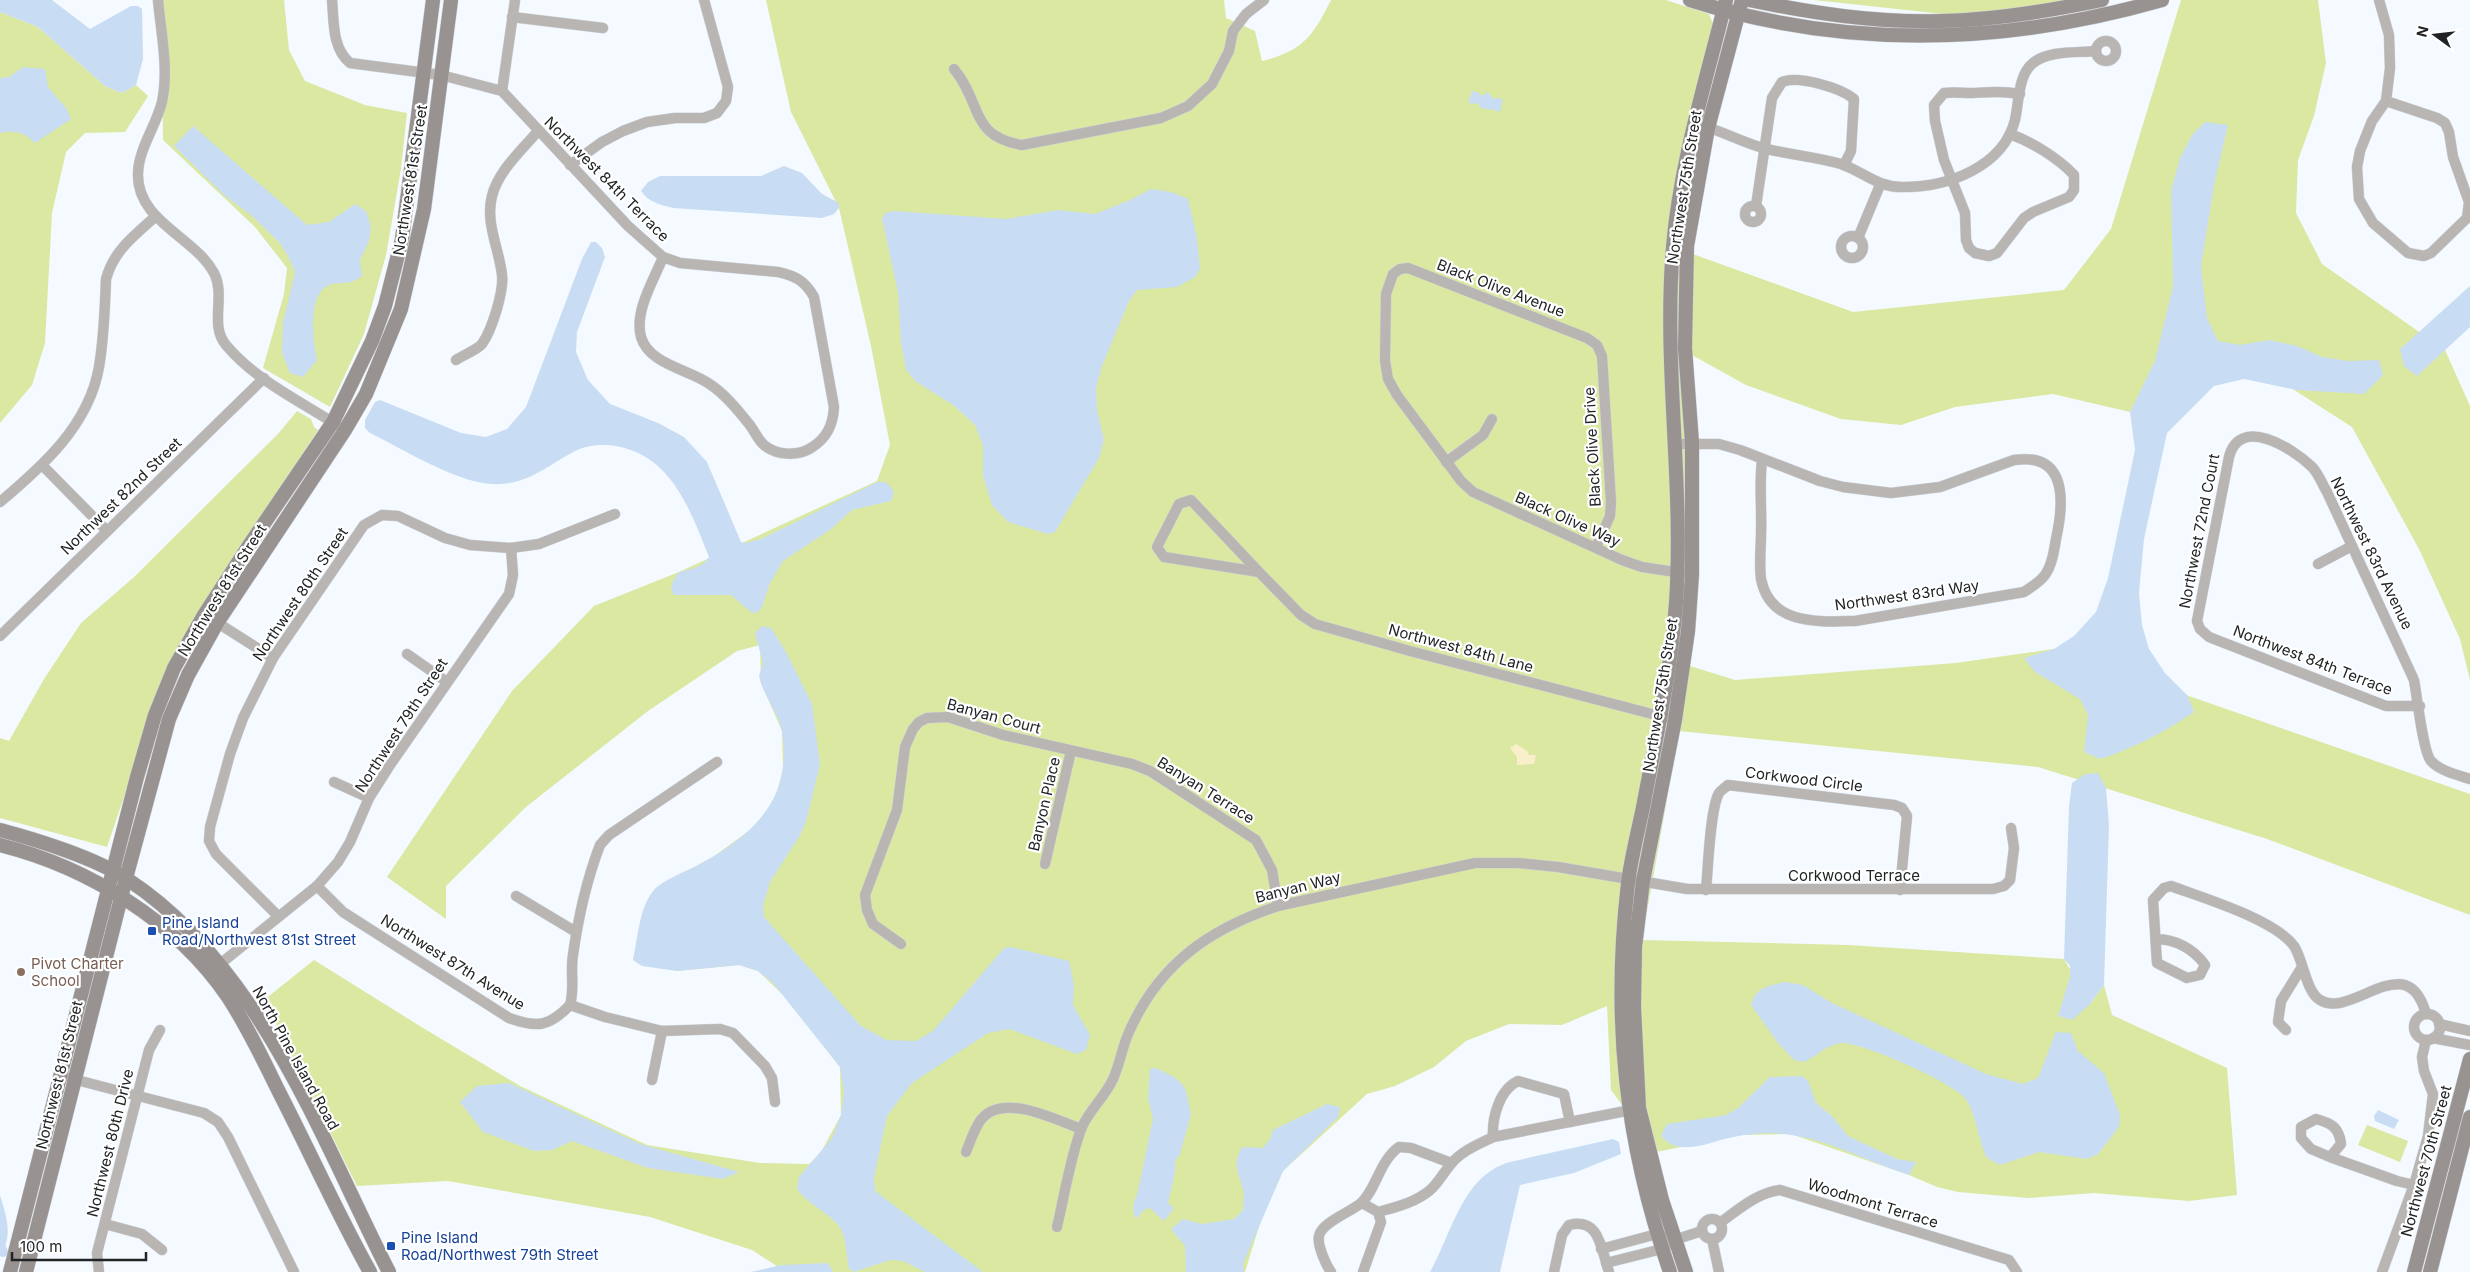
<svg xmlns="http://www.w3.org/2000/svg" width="2470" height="1272" font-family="Inter,sans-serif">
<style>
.green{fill:#dae8a1}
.sand{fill:#f9efca}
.water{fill:#c8ddf4}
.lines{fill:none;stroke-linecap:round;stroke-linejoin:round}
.canal{stroke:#c8ddf4;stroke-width:10}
.street-casing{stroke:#ced3d8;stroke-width:11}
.secondary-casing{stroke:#ced3d8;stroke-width:15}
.street{stroke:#b8b5b3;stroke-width:10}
.secondary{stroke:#989391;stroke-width:14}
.transit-dot{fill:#1a4fb4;stroke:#fff;stroke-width:2}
.education-dot{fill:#8d6e63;stroke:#fff;stroke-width:2}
.labels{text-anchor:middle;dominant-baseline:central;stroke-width:4.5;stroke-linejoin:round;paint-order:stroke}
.street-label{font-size:15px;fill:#212425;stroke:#fff}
.transit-label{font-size:15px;fill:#164399;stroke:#fff;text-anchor:start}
.education-label{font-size:15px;fill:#785e54;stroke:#fff;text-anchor:start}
</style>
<rect width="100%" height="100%" fill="#f4faff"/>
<g class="green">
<path d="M161 0H284L289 50 305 81 365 105 407 113 401 169 386 255 364 334 330 407 263 368 284 294 287 268 255 227 163 140Z"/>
<path d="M766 0H1224L1226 18 1255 31 1262 61C1303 51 1313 36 1331 0H1666L1709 14 1715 28 1668 245 1853 312 2064 290 2111 229 2181 0H2318L2326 63 2314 116 2298 160 2296 213 2322 264 2445 350 2470 406V680L2460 639 2419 549 2352 427 2218 341 2130 412 2053 394 1955 407 1901 425 1841 419 1746 385 1692 355 1698 572 1697 614 1690 666 1735 680 1956 663 2054 649 2470 794V915L2267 839 2038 767 1679 731 1642 940 1848 945 2064 959 2090 1004 2104 985 2112 1015 2227 1068 2237 1195 2189 1201 2094 1193 2028 1198 1958 1192 1937 1187 1909 1175 1791 1134 1742 1135 1656 1152 1611 1090 1607 1006 1562 1025 1509 1024 1466 1041 1434 1067 1395 1086 1367 1094 1283 1171 1262 1217 1245 1272H786L752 1250 650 1217 448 1181 357 1186 264 1000 314 960 423 1028 520 1086 647 1145 760 1163 809 1164 820 1154 841 1115 840 1067 783 995 758 971 739 965 677 971 633 960 646 903 656 888 713 857 754 827 775 800 783 769 782 731 761 683 760 645 737 651 648 711 526 807 446 886V919L387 877 512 691 594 606 679 572 877 481 890 445 871 346 839 208 791 112Z"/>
<path d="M1814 0H2075L2024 10 1943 14Z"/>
<path d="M0 12 38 27 105 86 122 93 136 85 148 96 125 132 85 133 66 152 52 213 45 343 32 385 0 423Z"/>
<path d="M297 411 311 419 314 427 318 430 199 609 171 659 107 847 0 818V738L9 741 44 679 81 623 133 578 278 434Z"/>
<path d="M2367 1125 2408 1141 2400 1162 2358 1145Z"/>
</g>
<path class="sand" d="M1516 744 1527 751 1529 755H1536L1534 764 1517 765V757L1510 748Z"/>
<g class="water">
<path d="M0 0H52L90 29 131 6H138L142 9 143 59 136 85 122 93 105 86 38 27 0 12Z"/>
<path d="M23 67 45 69 48 87 66 108 71 119 35 143C24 132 15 130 0 133V78L9 77Z"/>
<path d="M1472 91 1480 93 1479 95H1485L1486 92 1490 94 1492 98 1503 99 1500 112 1491 109 1492 108 1489 110 1479 107V104L1468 103Z"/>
<path d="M2205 122 2228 125 2214 185 2201 266 2207 318 2218 341 2240 345 2269 340 2297 346 2322 357 2349 361 2379 360 2383 375 2364 394 2297 390 2244 379 2214 386 2167 433 2144 539 2139 593 2142 625 2149 649 2165 673 2188 696 2194 712C2165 732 2134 748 2100 759L2084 752 2088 715 2080 699 2035 672 2024 658 2054 649 2074 636 2096 612 2108 578 2135 450 2130 412 2155 361 2173 286 2171 191 2180 158 2192 135Z"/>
<path d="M193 126 307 225 329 222 355 204 366 211 371 227 369 241 360 260 362 276C348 286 346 281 332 284 306 290 313 342 317 360L303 377 290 373 282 353 283 323 295 272 288 256 280 243 252 216 225 196 174 146Z"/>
<path d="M784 166 802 173 822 194 839 203V208L834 214 822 218 673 208C661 205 648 202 641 191L648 182 660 176H761Z"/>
<path d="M1151 189 1171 192 1188 199 1197 238 1200 269 1195 277 1177 287 1137 290 1129 301 1102 366 1096 388 1097 410 1104 440 1099 458 1055 532 1048 534 1008 522 992 505 983 476V445L975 425 953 405 915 381 906 369 901 344 898 292 882 219 885 213 895 211 1006 219 1058 210 1095 214 1130 200Z"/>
<path d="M591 242H596L602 248 605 257 577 332 576 352 588 380 610 404 658 423 684 437 707 462 741 542 745 543 761 539 877 482C887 481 890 485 894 493L891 501 852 510 831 529 783 561 770 583 762 607 757 613 751 612 731 595H674L671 589 673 581 679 572C691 569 702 568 709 557 690 510 672 456 616 446 603 444 587 445 575 451 547 466 526 486 492 484 455 482 403 449 370 433L365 428V420L375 402 380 400 461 433 486 437 507 429 526 407 582 259Z"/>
<path d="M2470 286V327L2417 376 2404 366 2400 349Z"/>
<path d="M762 626 771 628 786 652 812 704 820 764 806 822 799 837 770 882 763 905 764 917 860 1025 886 1040 916 1041 933 1031 1004 948 1011 947 1069 961 1074 985 1073 1005 1090 1035 1086 1050 1077 1054 1009 1029 988 1033 912 1083 887 1116 874 1178 875 1191 983 1272H925L903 1261 890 1260 854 1272 849 1269C846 1256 847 1238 839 1226 830 1214 809 1205 797 1189L799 1177 832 1138 841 1115 844 1093 840 1067 773 983 758 971 739 965 677 971 642 966 633 960C638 938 639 906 655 889 663 880 687 871 698 865 753 836 793 799 782 732 779 713 763 696 759 676L763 663 755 633Z"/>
<path d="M2098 773 2106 788 2109 825 2104 985 2090 1004 2072 1020 2058 1016 2070 977V966L2064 959 2069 806 2072 783 2085 774Z"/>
<path d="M1785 982 1803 985 1832 1003 1986 1074 2023 1084 2038 1078 2056 1032 2071 1033 2078 1051 2104 1073 2120 1115 2119 1127 2098 1154 2087 1159 2039 1152 2000 1165 1987 1158C1978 1141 1976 1110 1964 1097 1951 1082 1860 1041 1841 1043 1826 1045 1817 1056 1804 1062L1794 1060 1778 1043 1751 1005C1756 987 1768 986 1785 982Z"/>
<path d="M1156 1068 1174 1077 1182 1084 1186 1091 1191 1114 1180 1154 1175 1161V1172L1168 1203 1174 1208 1164 1221 1150 1208 1144 1210 1136 1219C1132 1212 1133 1202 1137 1195L1153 1119 1148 1098 1150 1069Z"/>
<path d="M1802 1076 1808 1081 1816 1103 1832 1116 1848 1136 1897 1159 1916 1162 1909 1175C1837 1151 1795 1117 1714 1142 1695 1148 1674 1152 1661 1136L1667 1124 1726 1115 1738 1108 1770 1077Z"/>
<path d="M509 1083 640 1144 739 1172 723 1179 648 1168 572 1141 552 1150 534 1151 483 1132 460 1102 477 1086Z"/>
<path d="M1327 1104 1340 1107 1338 1117 1283 1171 1243 1264 1244 1272H1186L1185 1246 1171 1229 1183 1219 1202 1224 1234 1219 1243 1210C1243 1203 1245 1195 1243 1189 1238 1171 1232 1165 1242 1147L1263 1148 1270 1139 1273 1130Z"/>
<path d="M2378 1110 2399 1120 2394 1129 2375 1121 2374 1116Z"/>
<path d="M1613 1139 1619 1142 1621 1154 1574 1173 1520 1185 1500 1272H1430C1452 1234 1462 1175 1510 1162Z"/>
<path d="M0 1195C6 1215 14 1237 0 1255Z"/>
<path d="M828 1263 833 1272H751L781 1265Z"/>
</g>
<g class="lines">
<path class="canal" d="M0 1245 3 1252"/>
<defs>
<g id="street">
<path d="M158 0C161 33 169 69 162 102 156 126 139 148 138 173 136 221 195 237 214 273 226 296 209 325 226 345 255 380 300 401 337 425"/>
<path d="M332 0C334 22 332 48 350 63L441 75 502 91 628 226 663 257 680 263 778 272C796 276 805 281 814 297L834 407C833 425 827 438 811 448 798 456 777 456 764 445 758 440 754 430 749 424 737 409 724 393 708 383 687 369 649 364 641 337 634 311 654 280 663 257"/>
<path d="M2379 0 2389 35 2390 68 2386 101 2372 121 2360 151 2357 167 2359 199 2373 223 2408 253 2424 256 2431 253 2467 218 2469 202 2453 157 2449 132 2445 123 2437 118 2386 101"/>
<path d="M512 17 603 28"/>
<circle cx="2106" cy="51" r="10"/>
<path d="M954 69C983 104 969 136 1022 145L1161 118 1188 106 1212 84 1229 51 1233 31 1246 14 1264 0"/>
<path d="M502 91 515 0"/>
<path d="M1703 126C1725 132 1745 144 1767 149 1792 155 1817 157 1841 164 1864 172 1878 188 1904 187 1948 187 2003 167 2015 120 2019 102 2018 75 2033 63 2049 50 2077 53 2096 51"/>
<path d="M2010 134C2032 142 2058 158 2074 175V190L2069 197 2033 212 2024 218 1997 253 1989 256 1975 253 1969 248 1966 240 1965 213 1944 160 1935 121 1934 105 1944 93C1953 92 1962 93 1972 93 1992 92 1999 91 2020 94"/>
<path d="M570 165 602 142 623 131 647 122 675 118H704L717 113 726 101 728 87 704 0"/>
<path d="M1756 206 1772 98 1782 82C1798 75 1841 88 1854 99L1851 151 1844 165"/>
<circle cx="1753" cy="214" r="8"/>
<circle cx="1852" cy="247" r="11"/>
<path d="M1858 238 1880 185"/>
<path d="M456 360C463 355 477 350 482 344 492 330 504 291 502 275 499 248 485 223 492 196 498 171 522 150 538 131"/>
<path d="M1676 444H1719L1740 450 1820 481 1843 487 1891 493 1940 487 2014 460C2068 452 2064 503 2056 539 2054 551 2052 565 2045 575 2039 583 2031 587 2024 592L1855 621C1817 622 1770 625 1761 579 1759 564 1761 548 1761 533 1762 508 1759 485 1762 460"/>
<path d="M1446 462 1483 435 1492 419"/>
<path d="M43 466 107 531"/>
<path d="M0 502C43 466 89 425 99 367 104 338 105 308 106 279 114 250 134 236 156 216"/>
<path d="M1596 547 1610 516 1611 502 1602 356 1597 345 1587 338 1408 268 1400 269 1393 274 1386 294 1385 361 1388 379 1397 395 1461 481 1473 492 1622 560 1642 567 1682 573"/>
<path d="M2318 564 2352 546"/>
<path d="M1259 572 1191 500 1179 504 1157 547 1164 557 1259 572 1301 615 1315 624 1410 651 1675 720"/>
<path d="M213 620 273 658"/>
<path d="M0 636 264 378"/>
<path d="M407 654 447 682"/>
<path d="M2420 706H2386L2209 637 2200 629 2197 621 2229 457C2240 415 2292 448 2311 466 2318 472 2322 484 2327 492L2414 680C2417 696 2423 752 2431 761 2440 771 2458 775 2470 779"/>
<path d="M334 782 369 798"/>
<path d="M1045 864 1071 751"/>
<path d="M317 886 343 912 509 1018C537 1028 549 1027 570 1005L605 1017 662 1031 720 1029 733 1033 765 1066 772 1078 775 1102"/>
<path d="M1706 890C1708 870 1710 808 1719 793 1721 790 1725 788 1728 785L1894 805 1902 808 1907 816 1900 890"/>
<path d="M516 896 576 932"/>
<path d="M278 916 216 854 209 841 210 827 230 754 243 718 273 658 364 525 382 515 398 516 445 538 470 545 511 548 539 544 615 514"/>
<path d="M2156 939C2175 939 2194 949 2205 965L2200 975 2187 978 2157 963 2153 900 2164 888 2171 886C2203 898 2274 919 2294 946 2303 959 2306 992 2320 1000 2352 1020 2407 945 2426 1014"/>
<path d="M901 944 873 924 867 910 865 895 897 810 905 747 913 729 919 722 927 718 948 717 1003 735 1132 764 1150 771 1256 840 1272 870 1278 906"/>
<path d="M220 964 317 886 338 862 350 842 369 798 390 765 509 594 513 575 511 548"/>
<path d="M570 1005C575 988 570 972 573 955 578 919 587 879 600 845L609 835 717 762"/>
<circle cx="2427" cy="1027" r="13"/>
<path d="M2439 1024 2470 1031"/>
<path d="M2286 1030 2278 1022 2281 1001 2302 967"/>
<path d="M2433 1038 2470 1045"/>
<path d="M69 1078 204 1113 218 1122 228 1137 294 1272"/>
<path d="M652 1080 662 1031"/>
<path d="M1493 1137C1492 1118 1499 1090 1518 1081L1564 1094 1570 1122"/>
<path d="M966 1152C970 1142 974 1130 980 1121 1001 1091 1056 1120 1081 1129"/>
<path d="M2330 1157 2341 1144C2339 1127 2331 1123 2316 1119L2301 1127V1138L2311 1149 2330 1157 2397 1181 2414 1185"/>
<path d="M1362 1203 1378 1212 1381 1222 1363 1272"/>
<path d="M1378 1212C1396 1207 1414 1203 1429 1191 1438 1184 1443 1173 1451 1164 1461 1151 1479 1144 1493 1137L1636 1109"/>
<circle cx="1712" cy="1229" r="10"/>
<path d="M1721 1222C1739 1209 1757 1193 1780 1190L2009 1260 2017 1272"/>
<path d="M105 1224 142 1234 162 1250"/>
<path d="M1057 1227C1064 1197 1071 1154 1082 1127 1090 1109 1105 1097 1113 1079 1120 1064 1122 1047 1129 1032 1159 964 1209 929 1278 906L1475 863H1518L1558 867 1687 889H1993L2004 886 2010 880 2014 848 2011 828"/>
<path d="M1712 1239 1719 1272"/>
<path d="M1601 1249 1657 1234 1663 1236"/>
<path d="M1606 1263 1662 1249 1674 1240 1702 1231"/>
<path d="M99 1272 97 1253 149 1050 160 1030"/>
<path d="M1331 1272C1326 1265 1317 1245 1319 1236 1321 1223 1350 1212 1360 1204 1376 1191 1379 1161 1399 1147L1411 1148 1451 1163"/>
<path d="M1554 1272 1562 1235 1569 1225C1600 1217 1601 1249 1609 1272"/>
<path d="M2382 1272 2414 1185 2428 1136 2433 1094 2424 1071 2422 1057 2426 1040"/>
</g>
<g id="secondary">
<path d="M1690 0C1847 50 2004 45 2162 0"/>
<path d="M1749 0C1812 13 1876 23 1941 21 1995 20 2049 11 2102 0"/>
<path d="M0 830C38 840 95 858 127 879 259 965 320 1136 389 1272"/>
<path d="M0 845C88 867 176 921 228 997 247 1026 263 1059 278 1090 309 1150 337 1213 370 1272"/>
<path d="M10 1272 137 777 155 715 174 668 204 615 248 547 333 422 372 341 385 306 402 239 433 0"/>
<path d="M26 1272 126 878 169 719 188 675 217 623 345 430 366 394 401 309 424 209 451 0"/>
<path d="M1670 1272C1625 1142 1612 1020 1628 883 1631 858 1638 832 1643 807 1656 739 1671 671 1676 603 1684 484 1663 365 1673 247 1680 163 1706 81 1726 0"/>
<path d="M1686 1272 1662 1200 1639 1108 1634 1007 1635 947 1643 881 1675 720 1688 631 1692 574V443L1685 348 1687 246 1708 128 1742 0"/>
<path d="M2414 1272 2470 1059"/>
<path d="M2430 1272 2470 1117"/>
</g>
</defs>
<use href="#street" class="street-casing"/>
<use href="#secondary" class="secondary-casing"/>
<use href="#street" class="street"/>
<use href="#secondary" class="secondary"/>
</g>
<g class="transit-dot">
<rect x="147" y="926" width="10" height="10" rx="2.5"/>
<rect x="386" y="1241" width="10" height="10" rx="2.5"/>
</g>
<circle class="education-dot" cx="21" cy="972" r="5"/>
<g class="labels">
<g class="street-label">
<text transform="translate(607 179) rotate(45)">Northwest 84th Terrace</text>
<text transform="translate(410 180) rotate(-81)">Northwest 81st Street</text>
<text transform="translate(1684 187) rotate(-81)">Northwest 75th Street</text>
<text transform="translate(1501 288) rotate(21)">Black Olive Avenue</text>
<text transform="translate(1592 447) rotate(-93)">Black Olive Drive</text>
<text transform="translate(121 496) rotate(-44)">Northwest 82nd Street</text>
<text transform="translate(1568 519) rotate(24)">Black Olive Way</text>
<text transform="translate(2199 531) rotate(-79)">Northwest 72nd Court</text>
<text transform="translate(2372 553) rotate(64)">Northwest 83rd Avenue</text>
<text transform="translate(222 590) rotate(-58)">Northwest 81st Street</text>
<text transform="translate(300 594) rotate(-56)">Northwest 80th Street</text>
<text transform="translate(1907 595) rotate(-8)">Northwest 83rd Way</text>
<text transform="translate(1461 648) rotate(15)">Northwest 84th Lane</text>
<text transform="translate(2313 660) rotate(21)">Northwest 84th Terrace</text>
<text transform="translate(1660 695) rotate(-81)">Northwest 75th Street</text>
<text transform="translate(994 716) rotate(15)">Banyan Court</text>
<text transform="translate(401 725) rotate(-57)">Northwest 79th Street</text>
<text transform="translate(1804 779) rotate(7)">Corkwood Circle</text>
<text transform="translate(1206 790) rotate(32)">Banyan Terrace</text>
<text transform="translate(1044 804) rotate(-77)">Banyon Place</text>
<text x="1854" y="875">Corkwood Terrace</text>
<text transform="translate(1298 887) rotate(-14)">Banyan Way</text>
<text transform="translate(453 962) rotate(32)">Northwest 87th Avenue</text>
<text transform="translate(296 1058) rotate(61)">North Pine Island Road</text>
<text transform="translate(59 1075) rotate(-76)">Northwest 81st Street</text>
<text transform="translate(110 1143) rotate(-76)">Northwest 80th Drive</text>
<text transform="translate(2426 1161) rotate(-75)">Northwest 70th Street</text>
<text transform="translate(1873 1203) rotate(17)">Woodmont Terrace</text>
</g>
<g class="transit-label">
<text x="162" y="922">Pine Island<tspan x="162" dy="17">Road/Northwest 81st Street</tspan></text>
<text x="401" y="1237">Pine Island<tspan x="401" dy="17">Road/Northwest 79th Street</tspan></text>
</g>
<g class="education-label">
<text x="31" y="963">Pivot Charter<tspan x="31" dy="17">School</tspan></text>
</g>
</g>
<g transform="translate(2435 35) rotate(285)" stroke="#ffffff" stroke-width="4" paint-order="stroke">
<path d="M0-4L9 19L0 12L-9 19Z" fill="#212425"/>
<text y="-8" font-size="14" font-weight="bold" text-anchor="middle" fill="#212425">N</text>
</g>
<path d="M12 1252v8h134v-8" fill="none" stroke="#212425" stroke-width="2.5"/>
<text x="20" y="1252" font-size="15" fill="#212425" stroke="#ffffff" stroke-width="4" paint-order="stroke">100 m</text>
</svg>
